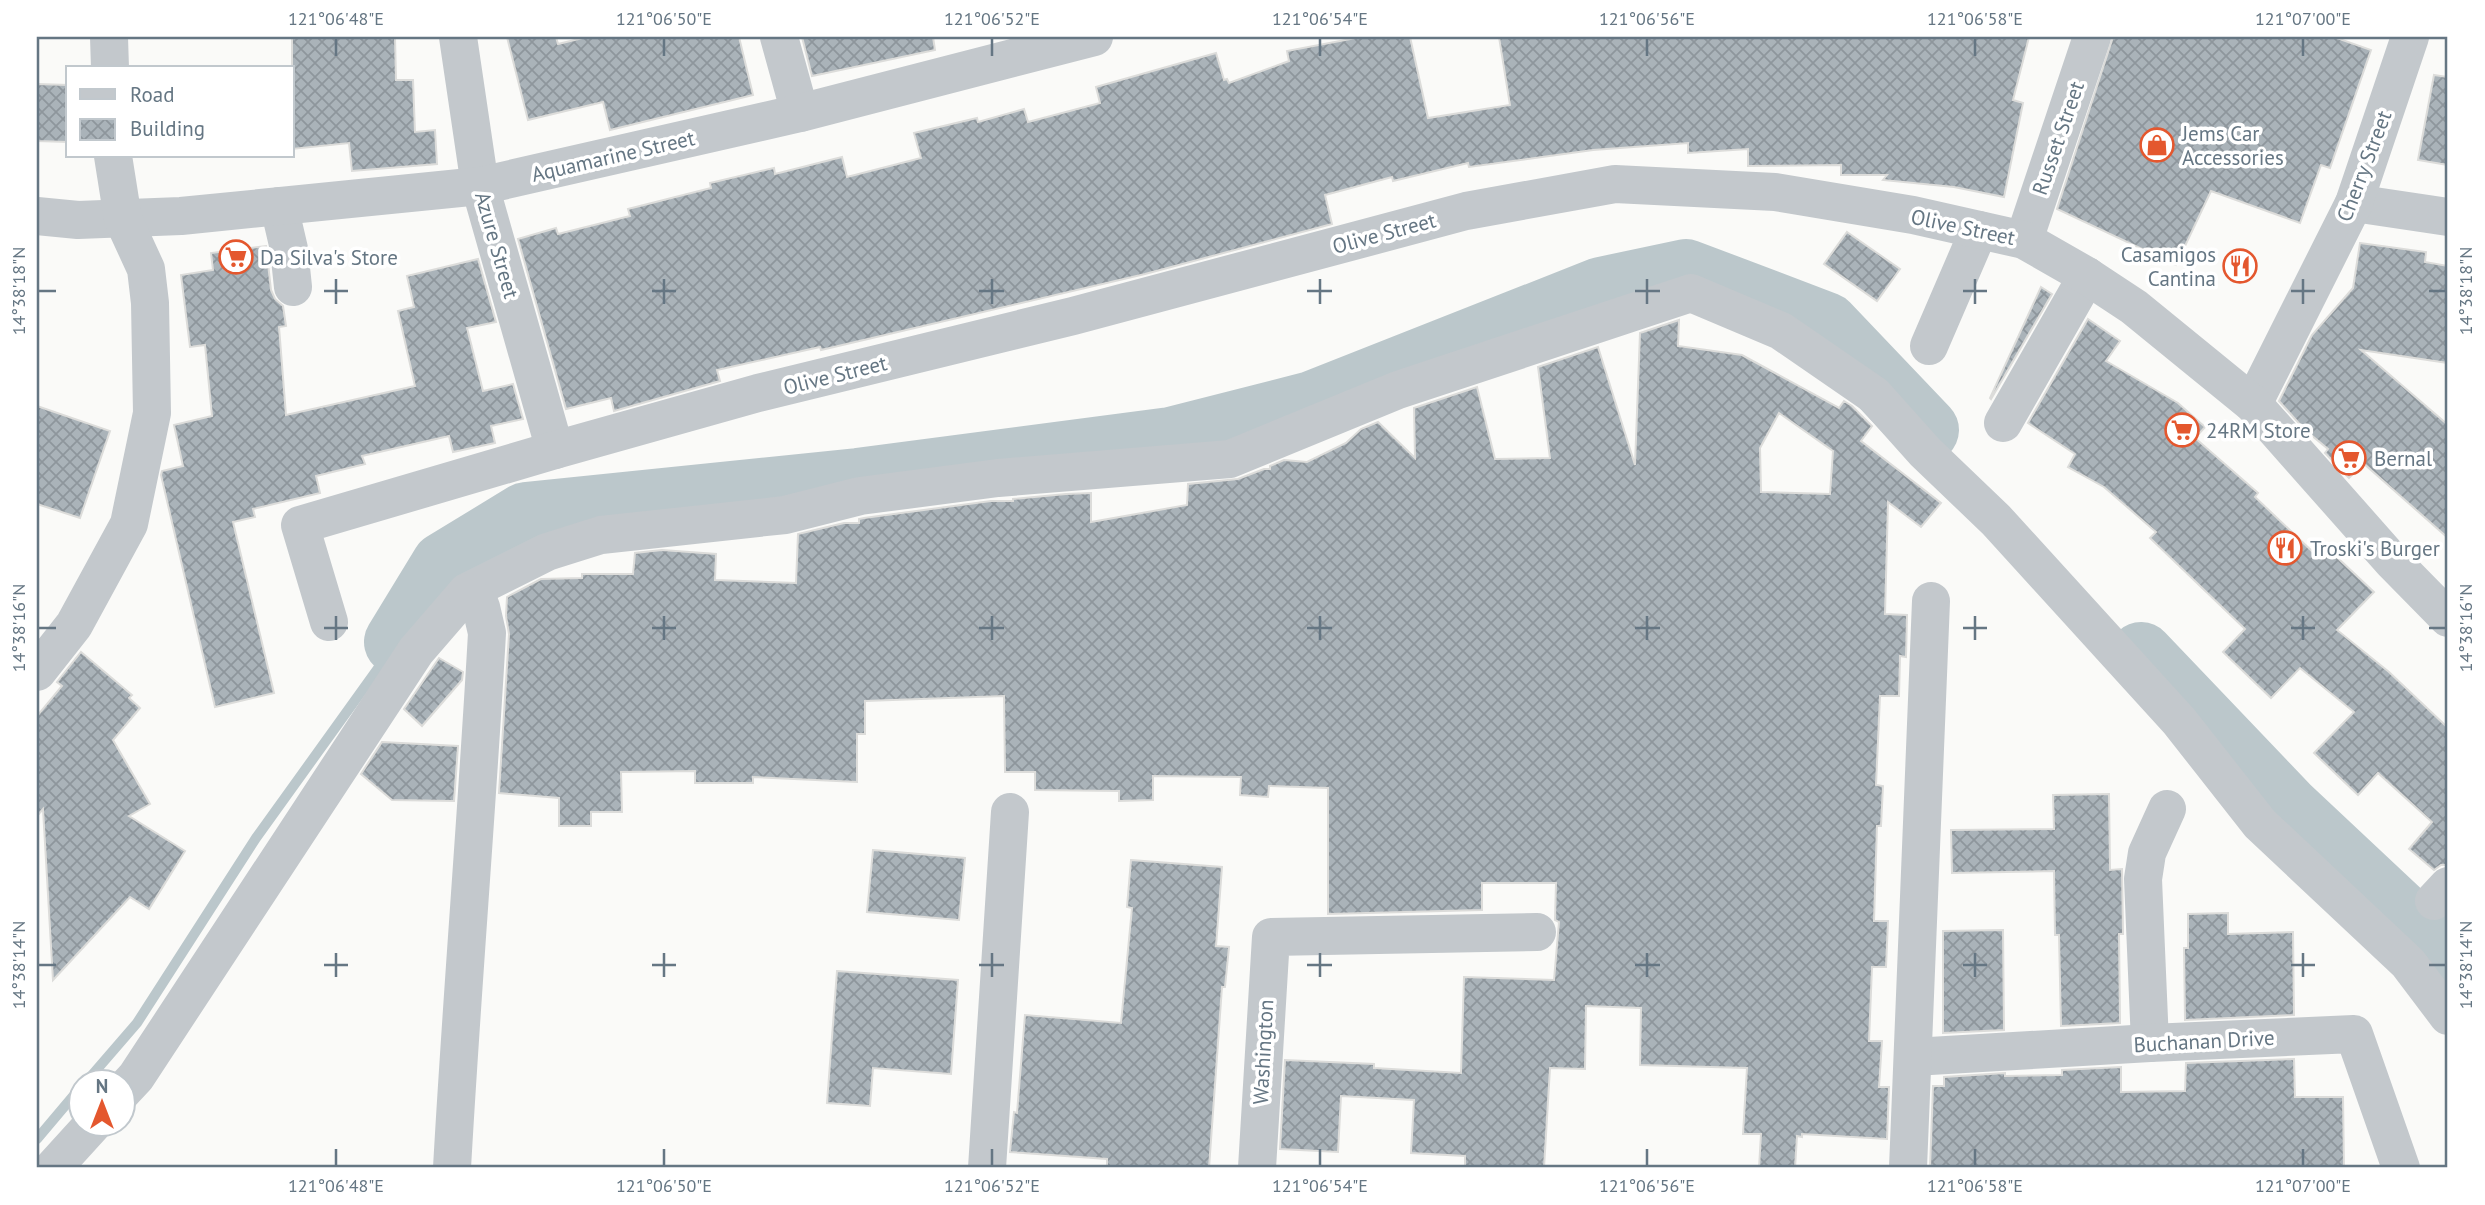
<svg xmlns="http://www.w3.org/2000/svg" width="2485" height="1205" font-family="'PT Sans',sans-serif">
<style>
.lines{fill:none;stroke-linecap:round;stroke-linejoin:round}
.stream{stroke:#bbc7cb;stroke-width:10}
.river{stroke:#bbc7cb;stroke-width:66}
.building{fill:url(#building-cross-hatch);stroke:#dcdcda;stroke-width:2;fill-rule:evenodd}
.minor{stroke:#c3c8cc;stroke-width:38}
.ticks{fill:none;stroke:#657683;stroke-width:2.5}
.labels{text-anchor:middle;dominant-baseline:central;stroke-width:7;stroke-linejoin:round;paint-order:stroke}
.poi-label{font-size:21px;fill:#657683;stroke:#fff;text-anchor:start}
.street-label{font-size:21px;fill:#657683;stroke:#fff}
.neatline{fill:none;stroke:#657683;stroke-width:2.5}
.ticks-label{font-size:18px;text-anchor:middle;fill:#657683}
</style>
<defs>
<pattern id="building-cross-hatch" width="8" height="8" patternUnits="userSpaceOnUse" patternTransform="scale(1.75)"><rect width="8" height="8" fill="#aab3b9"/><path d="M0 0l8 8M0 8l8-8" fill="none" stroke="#8e969c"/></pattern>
</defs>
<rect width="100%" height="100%" fill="#fafaf8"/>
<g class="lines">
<g class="stream">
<path d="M86 1082 137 1023 256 838 397 642"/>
<path d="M37 1139 80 1088"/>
</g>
<g class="river">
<path d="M397 642 444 565 526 515 858 481 1171 440 1312 404 1601 290 1686 272 1826 325 1926 430"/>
<path d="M2141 655 2287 808 2448 959"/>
</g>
</g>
<g class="building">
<path d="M292 37H395L396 80H413L415 132 435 130 437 164 352 171 349 143 292 149Z"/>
<path d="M507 37H556L558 44 587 37H739L753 95 610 130 603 102 528 120Z"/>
<path d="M802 37H933L935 50 812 76Z"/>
<path d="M1361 37H1410L1428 118 1510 105 1499 37H2029L2013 100 2023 103 2004 197 1954 187 1883 180 1887 175H1841V165L1748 166V149L1688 153V143L1593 150 1469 167 1468 163 1393 181 1392 177 1325 195 1332 224 1145 274 821 350 820 347 717 370 720 381 614 411 611 398 566 409 518 239 556 228 558 234 630 216 628 209 711 188 710 183 774 168 775 174 842 157 847 177 921 158 914 133 977 118 978 122 1024 109 1028 122 1100 103 1096 87 1216 53 1224 80 1227 79 1229 83 1289 61 1287 51Z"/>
<path d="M2113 37H2334L2371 50 2330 168 2321 165 2300 223 2211 191 2176 265 2057 209Z"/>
<path d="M2434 75 2448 77V165L2418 160Z"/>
<path d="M37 84 68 85V142L37 141Z"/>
<path d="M1847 232 1900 269 1877 301 1824 264Z"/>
<path d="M2360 243 2426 252 2425 262 2448 266V363L2361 350 2448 425V538L2363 463 2349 478 2325 453 2328 449 2305 430 2279 401 2312 335 2353 288Z"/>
<path d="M266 246 271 290 275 299 283 306 286 326 279 327 286 415 415 386 398 311 414 307 407 276 478 259 496 322 467 328 483 391 513 384 523 419 491 426 495 443 453 452 449 436 362 456 365 464 316 476 320 493 253 509 255 517 233 522 274 693 215 707 161 475 162 471 183 466 174 425 212 416 205 345 190 347 181 275 213 270 211 253Z"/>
<path d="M2041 287 2052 294 1991 399 1990 398Z"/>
<path d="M2088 319 2120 341 2106 361 2178 403 2205 427 2195 438 2258 493 2255 497 2316 555 2325 546 2374 592 2337 630 2389 672 2448 728V865H2441L2434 870 2409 849 2432 822 2378 773 2358 795 2314 753 2354 712 2300 668 2271 698 2223 652 2245 629 2150 538 2156 532 2104 487 2068 467 2075 454 2028 423Z"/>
<path d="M1679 320 1678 346 1742 355 1839 408 1844 401 1852 406 1872 426 1861 441 1941 503 1921 527 1888 502 1885 614 1907 615 1906 657 1900 656 1899 696H1880L1876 785 1883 786 1881 826H1877L1874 921H1888L1886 967H1872L1869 1041H1882L1879 1087H1889L1887 1139 1802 1134V1137L1797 1136 1795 1168H1759L1761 1134H1743L1747 1068 1640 1065 1641 1008 1586 1006 1585 1069 1550 1068 1544 1168 1465 1166V1156L1411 1153 1414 1100 1341 1096 1338 1152 1280 1149 1285 1060 1374 1064V1068L1461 1073 1464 977 1554 980 1559 922 1555 920 1556 883H1482V910L1328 914V788L1269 786 1268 797 1240 795 1241 777 1153 776V800L1119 801V791L1035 790V772H1005L1004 696 865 701V734H857V782L753 777V783H695V771L621 772 622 812H591V826H559V798L499 793 509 634 506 616 507 597 541 579 582 578V574H633L635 553 662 550 716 554 715 580 796 583 798 534 844 523H859V519L864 518 991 501H1013V499L1066 494 1091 493V522L1187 505 1188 484 1238 479 1264 469H1270V466L1284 460 1307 462 1346 443 1361 429 1378 422 1415 458 1414 408 1477 387 1495 459 1550 458 1538 367 1598 347 1635 465 1640 333ZM1779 413 1833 451 1830 494 1761 492 1760 448Z"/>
<path d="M37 406 110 431 80 518 37 504Z"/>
<path d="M81 652 132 695 129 698 140 708 113 740 150 804 129 816 185 851 149 909 130 897 53 980 43 809 37 816V716L62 686 57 682Z"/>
<path d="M439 658 463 672 462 680 422 726 404 709Z"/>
<path d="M382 742 458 746 454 801 392 800 361 774Z"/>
<path d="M2109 794 2110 870 2122 869 2123 934H2119L2120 1023 2061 1026 2059 935H2055L2054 871 1952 873 1951 830 2054 829 2053 795Z"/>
<path d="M873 850 965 858 959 920 867 912Z"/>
<path d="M1131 860 1222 867 1216 946 1229 947 1225 987H1222L1209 1168H1107V1159L1010 1152 1014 1112 1017 1113 1025 1015 1121 1023 1132 908 1127 907Z"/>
<path d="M2228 913V934L2293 932 2294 1015 2185 1020 2184 948H2188V914Z"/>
<path d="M2003 930 2004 1030 1943 1033V931Z"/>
<path d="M837 971 958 980 951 1074 873 1068 870 1106 827 1103Z"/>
<path d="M2294 1059 2295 1097H2343L2344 1168H1930L1933 1086H1944V1077L2005 1073V1076L2062 1075V1070L2121 1067V1092L2185 1091 2186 1063Z"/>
</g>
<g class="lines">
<g class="minor">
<path d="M109 37 110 68"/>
<path d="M458 37 480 186 555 450"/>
<path d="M779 37 800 113"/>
<path d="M2354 203 2448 217"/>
<path d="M279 206 289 249 293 287"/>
<path d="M37 216 78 220 181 216 480 186 800 113 1094 37"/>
<path d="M2024 240 2092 37"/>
<path d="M1929 346 1979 230"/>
<path d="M2253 404 2354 203 2410 37"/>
<path d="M2003 423 2087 276"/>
<path d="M329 622 300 525 555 450 758 393 1073 316 1466 211 1615 184 1775 192 1913 215 2024 240 2087 276 2134 307 2253 404 2392 561 2448 618"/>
<path d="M37 672 74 625 129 524 152 413 150 303 146 269 123 219 113 156"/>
<path d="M2434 901 2448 886"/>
<path d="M2150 1043 2143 879 2147 853 2167 809"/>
<path d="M1913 1057 2150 1043 2354 1034 2401 1168"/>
<path d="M122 1092 136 1077 416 651 467 592 547 552 601 535 785 515 860 496 998 478 1230 459 1398 390 1691 293 1781 331 1874 395 1925 452 1996 520 2179 721 2260 824 2408 963 2448 1016"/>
<path d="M53 1168 93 1124"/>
<path d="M452 1168C462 990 477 812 487 633L481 607 467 592"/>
<path d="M987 1168 1010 812"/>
<path d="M1257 1168 1271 937 1537 932"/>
<path d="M1908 1168 1931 601"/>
</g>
</g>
<path class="ticks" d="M336 38V56M664 38V56M992 38V56M1320 38V56M1647 38V56M1975 38V56M2303 38V56M336 279V304M664 279V304M992 279V304M1320 279V304M1647 279V304M1975 279V304M2303 279V304M38 291H56M324 291H348M652 291H676M979 291H1004M1307 291H1332M1635 291H1660M1963 291H1987M2291 291H2315M2429 291H2446M336 616V640M664 616V640M992 616V640M1320 616V640M1647 616V640M1975 616V640M2303 616V640M38 628H56M324 628H348M652 628H676M979 628H1004M1307 628H1332M1635 628H1660M1963 628H1987M2291 628H2315M2429 628H2446M336 953V977M664 953V977M992 953V977M1320 953V977M1647 953V977M1975 953V977M2303 953V977M38 965H56M324 965H348M652 965H676M979 965H1004M1307 965H1332M1635 965H1660M1963 965H1987M2291 965H2315M2429 965H2446M336 1149V1166M664 1149V1166M992 1149V1166M1320 1149V1166M1647 1149V1166M1975 1149V1166M2303 1149V1166"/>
<defs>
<symbol id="shop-ring" viewBox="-11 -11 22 22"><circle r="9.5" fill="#fff" stroke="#e4572e" stroke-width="1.5"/><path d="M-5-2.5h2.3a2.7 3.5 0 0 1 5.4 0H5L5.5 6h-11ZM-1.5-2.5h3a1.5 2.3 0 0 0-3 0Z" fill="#e4572e"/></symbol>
<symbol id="supermarket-ring" viewBox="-11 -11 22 22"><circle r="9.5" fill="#fff" stroke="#e4572e" stroke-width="1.5"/><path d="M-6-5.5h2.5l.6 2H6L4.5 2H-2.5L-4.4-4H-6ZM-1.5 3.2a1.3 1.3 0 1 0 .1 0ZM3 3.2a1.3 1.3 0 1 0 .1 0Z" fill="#e4572e"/></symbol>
<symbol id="restaurant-ring" viewBox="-11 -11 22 22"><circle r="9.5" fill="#fff" stroke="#e4572e" stroke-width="1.5"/><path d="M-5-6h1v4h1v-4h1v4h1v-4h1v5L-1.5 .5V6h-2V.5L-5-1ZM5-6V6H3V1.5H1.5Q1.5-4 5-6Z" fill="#e4572e"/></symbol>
</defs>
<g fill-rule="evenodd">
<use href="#shop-ring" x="2138" y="126" width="38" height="38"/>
<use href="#supermarket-ring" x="217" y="238" width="38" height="38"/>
<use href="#restaurant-ring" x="2221" y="247" width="38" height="38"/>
<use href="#supermarket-ring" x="2163" y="411" width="38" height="38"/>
<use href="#supermarket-ring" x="2330" y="439" width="38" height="38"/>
<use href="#restaurant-ring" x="2266" y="529" width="38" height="38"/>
</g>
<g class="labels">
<g class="poi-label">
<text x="2182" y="133">Jems Car<tspan x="2182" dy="24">Accessories</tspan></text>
<text x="2216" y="254" text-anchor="end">Casamigos<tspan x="2216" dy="24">Cantina</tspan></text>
<text x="260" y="257">Da Silva's Store</text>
<text x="2206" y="430">24RM Store</text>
<text x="2374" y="458">Bernal</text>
<text x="2310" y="548">Troski's Burger</text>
</g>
<g class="street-label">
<text transform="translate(2058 138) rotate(-71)">Russet Street</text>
<text transform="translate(613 156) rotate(-13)">Aquamarine Street</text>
<text transform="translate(2364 166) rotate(-69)">Cherry Street</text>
<text transform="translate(1963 227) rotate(12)">Olive Street</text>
<text transform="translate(1384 233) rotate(-15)">Olive Street</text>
<text transform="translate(497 245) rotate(74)">Azure Street</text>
<text transform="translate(835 375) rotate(-14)">Olive Street</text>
<text transform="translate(2204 1041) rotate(-3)">Buchanan Drive</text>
<text transform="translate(1263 1052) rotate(-87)">Washington</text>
</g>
</g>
<rect width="2485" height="1205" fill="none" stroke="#ffffff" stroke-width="77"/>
<rect x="66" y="66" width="228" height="91" fill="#ffffff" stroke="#c1c8cd" stroke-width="2"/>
<rect x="80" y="89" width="35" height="10" fill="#c3c8cc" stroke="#c1c8cd" stroke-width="2"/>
<text x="130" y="102" font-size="21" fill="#657683">Road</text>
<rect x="80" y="119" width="35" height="21" fill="url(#building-cross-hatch)" stroke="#c1c8cd" stroke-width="2"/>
<text x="130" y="136" font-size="21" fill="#657683">Building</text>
<g transform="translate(102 1103)"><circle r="33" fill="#ffffff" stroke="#c1c8cd" stroke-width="2"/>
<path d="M0-5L12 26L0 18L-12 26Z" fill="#e4572e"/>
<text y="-10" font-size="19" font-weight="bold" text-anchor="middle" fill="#657683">N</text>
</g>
<rect x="38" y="38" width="2408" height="1128" class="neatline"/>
<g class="ticks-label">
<text x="336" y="25">121°06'48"E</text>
<text x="664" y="25">121°06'50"E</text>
<text x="992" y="25">121°06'52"E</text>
<text x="1320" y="25">121°06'54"E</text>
<text x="1647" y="25">121°06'56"E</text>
<text x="1975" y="25">121°06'58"E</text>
<text x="2303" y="25">121°07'00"E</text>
<text transform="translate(19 291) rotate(-90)" y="6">14°38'18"N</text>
<text transform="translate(2466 291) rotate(-90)" y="6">14°38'18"N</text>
<text transform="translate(19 628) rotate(-90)" y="6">14°38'16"N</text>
<text transform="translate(2466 628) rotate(-90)" y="6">14°38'16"N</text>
<text transform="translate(19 965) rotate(-90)" y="6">14°38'14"N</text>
<text transform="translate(2466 965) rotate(-90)" y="6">14°38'14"N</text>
<text x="336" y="1192">121°06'48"E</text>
<text x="664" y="1192">121°06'50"E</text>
<text x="992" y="1192">121°06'52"E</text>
<text x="1320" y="1192">121°06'54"E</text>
<text x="1647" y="1192">121°06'56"E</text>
<text x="1975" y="1192">121°06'58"E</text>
<text x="2303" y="1192">121°07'00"E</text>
</g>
</svg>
